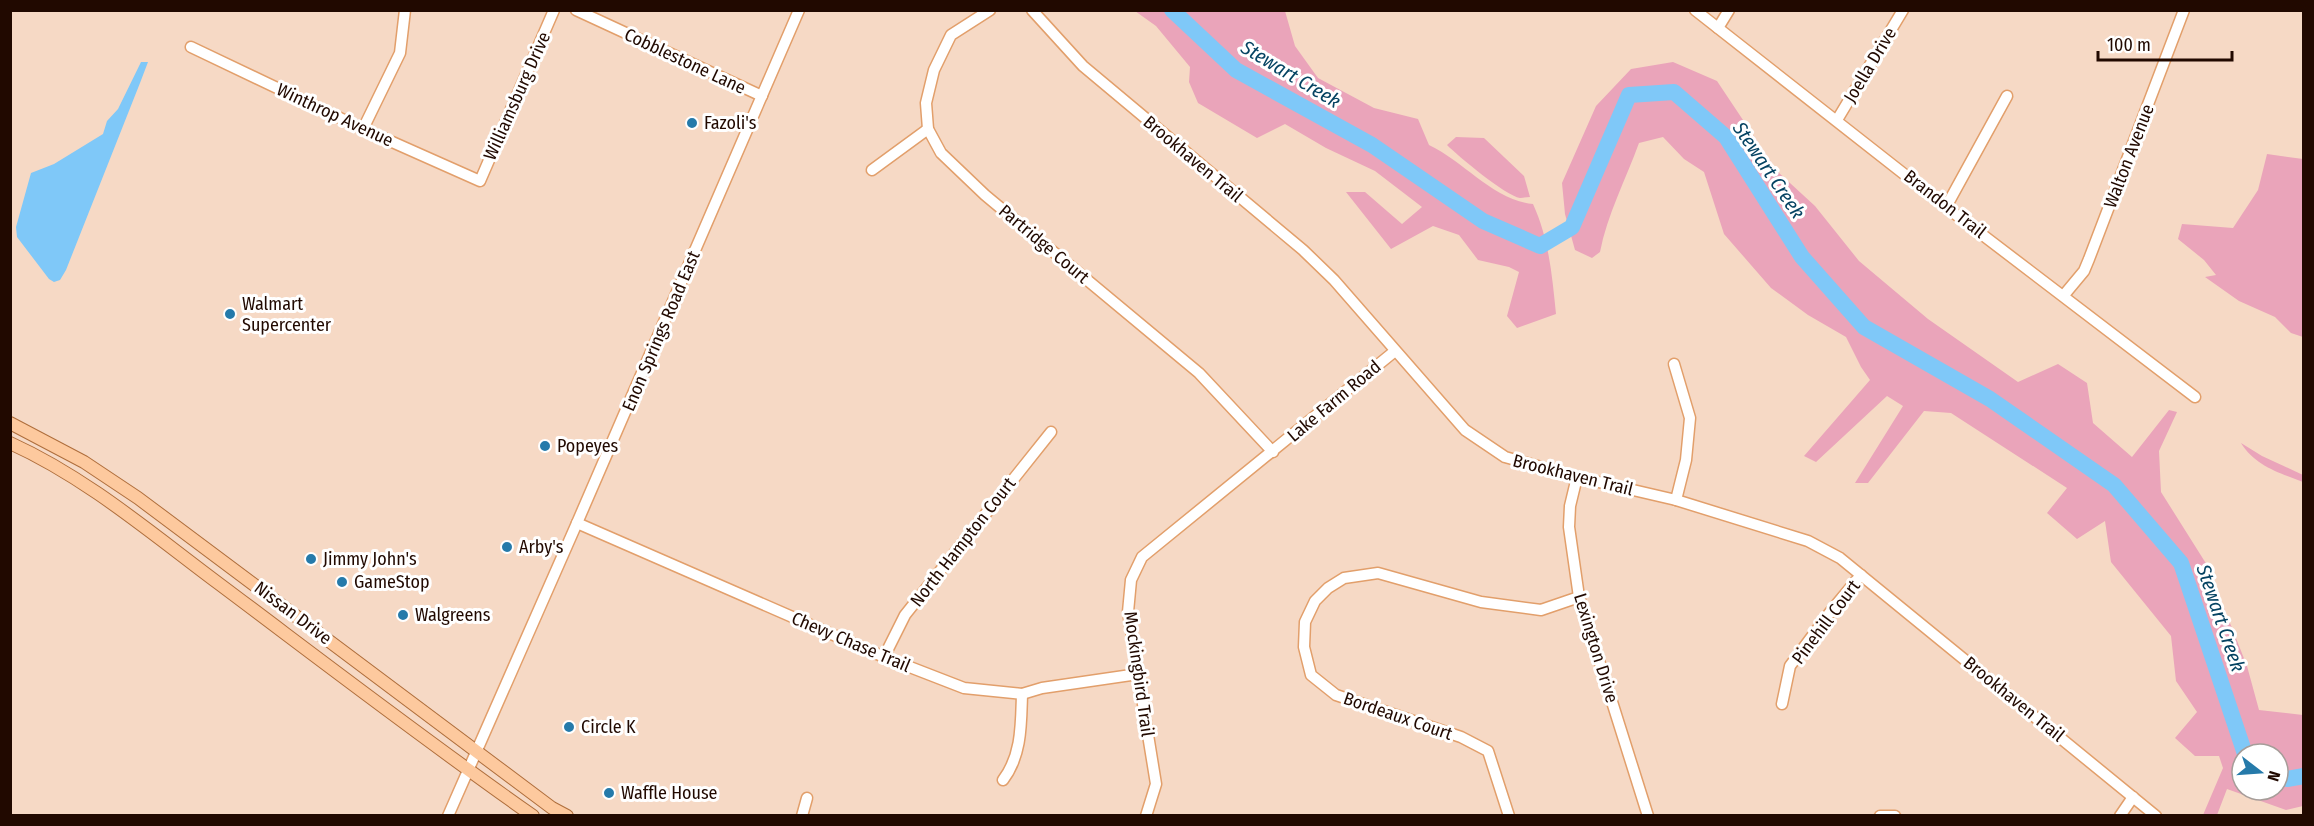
<svg xmlns="http://www.w3.org/2000/svg" width="2314" height="826" font-family="'Fira Sans Condensed',sans-serif">
<style>
.green{fill:#eaa4ba;fill-rule:evenodd}
.water{fill:#7fc8f8}
.lines{fill:none;stroke-linecap:round;stroke-linejoin:round}
.river{stroke:#7fc8f8;stroke-width:16}
.minor-casing{stroke:#e29f6b;stroke-width:13}
.major-casing{stroke:#af6e3c;stroke-width:14}
.minor{stroke:#fff;stroke-width:10}
.major{stroke:#fdc99e;stroke-width:12}
.poi-dot{fill:#257aaa;stroke:#fff;stroke-width:2}
.labels{text-anchor:middle;dominant-baseline:central;stroke-width:6;stroke-linejoin:round;paint-order:stroke}
.street-label{font-size:18px;fill:#210900;stroke:#fff}
.poi-label{font-size:18px;fill:#210900;stroke:#fff;text-anchor:start}
.water-label{font-size:20px;font-style:italic;fill:#054362;stroke:#fff}
</style>
<rect width="100%" height="100%" fill="#f6d9c5"/>
<g class="green">
<path d="M1135 11H1285L1295 46 1318 78 1374 108 1418 119 1429 145C1465 162 1493 200 1533 204 1549 239 1552 275 1556 314L1517 328 1507 316 1519 272 1509 267 1478 260 1459 235 1433 226 1391 249 1346 192H1365L1402 224 1422 207 1375 171 1326 148 1285 124 1257 138 1198 103 1189 82 1190 67 1156 26Z"/>
<path d="M1673 62 1717 81 1777 171 1815 206 1859 261 1928 319 2018 382 2058 364 2087 383 2093 423 2132 457 2169 410 2177 412 2159 451 2161 492 2207 565 2247 666 2259 710 2303 715V806L2286 810 2227 789 2217 815H2203L2223 768 2219 756H2195L2175 738 2197 712 2176 681 2171 636 2111 562 2105 521 2077 539 2047 513 2067 488 1951 413 1924 411 1868 483H1855L1903 406 1887 396 1816 462 1804 456 1870 380 1861 367 1846 337 1808 315 1771 288 1724 234 1704 172 1684 159 1663 137 1639 143C1626 179 1607 215 1600 252L1592 258 1575 250 1565 214 1562 183 1596 106 1631 69ZM2242 754H2278V790H2242Z"/>
<path d="M1456 137 1484 138 1524 176 1530 197C1526 197 1523 198 1520 198 1506 196 1458 156 1447 145Z"/>
<path d="M2267 154 2303 159V337L2291 333 2275 317 2239 301 2205 277 2216 275 2204 260 2178 239 2182 224 2233 228 2258 190Z"/>
<path d="M2241 443 2262 456 2303 475V482C2280 473 2255 466 2241 443Z"/>
</g>
<path class="water" d="M141 62H148L140 83 66 270 60 280 54 282 49 279 17 237 16 227 31 173 54 164 103 134 107 121 118 109Z"/>
<g class="lines">
<g class="river">
<path d="M1172 10 1236 70 1372 145 1483 221 1540 246 1572 227 1629 95 1674 92 1726 137 1802 257 1864 327 1990 399 2114 485 2181 563 2245 754"/>
<path d="M2278 775 2287 779 2304 776"/>
</g>
<defs>
<g id="minor">
<path d="M576 10 762 96"/>
<path d="M990 10 951 35 934 70 926 103 928 129 941 153 985 195 1199 373 1273 452"/>
<path d="M1032 10 1083 66 1303 250 1334 280 1465 430 1505 457 1577 477 1676 500 1808 541 1840 558 2156 816"/>
<path d="M1695 10 1946 207 2195 397"/>
<path d="M1718 28 1729 10"/>
<path d="M191 47 363 129 480 181 554 10"/>
<path d="M1837 120 1903 10"/>
<path d="M363 129 400 53 405 10"/>
<path d="M872 170 928 129"/>
<path d="M1946 207 2007 96"/>
<path d="M2064 295 2084 271 2089 259 2184 10"/>
<path d="M1674 364 1690 418 1686 460 1676 500"/>
<path d="M1577 477 1570 506 1569 527 1579 597 1648 816"/>
<path d="M577 523 884 657 964 688 1022 694 1042 688 1138 674"/>
<path d="M884 657 905 615 1051 432"/>
<path d="M1782 704 1790 666 1831 611 1861 575"/>
<path d="M1003 780C1022 755 1021 724 1022 694"/>
<path d="M448 816 577 523 799 10"/>
<path d="M802 816 807 798"/>
<path d="M1146 816 1156 784 1128 612 1131 580 1142 557 1395 351"/>
<path d="M1509 816 1488 751 1461 737 1336 695 1311 675 1304 647 1305 622 1315 601 1328 588 1344 578 1378 573 1481 602 1541 610 1579 597"/>
<path d="M1880 816H1895"/>
<path d="M2120 816 2133 797"/>
</g>
<g id="major">
<path d="M10 423 84 462 138 498 552 808 567 816"/>
<path d="M10 443C87 478 151 533 218 583 322 661 426 741 533 816"/>
</g>
</defs>
<use href="#minor" class="minor-casing"/>
<use href="#major" class="major-casing"/>
<use href="#minor" class="minor"/>
<use href="#major" class="major"/>
</g>
<g class="poi-dot">
<circle cx="692" cy="123" r="6"/>
<circle cx="230" cy="314" r="6"/>
<circle cx="545" cy="446" r="6"/>
<circle cx="507" cy="547" r="6"/>
<circle cx="311" cy="559" r="6"/>
<circle cx="342" cy="582" r="6"/>
<circle cx="403" cy="615" r="6"/>
<circle cx="569" cy="727" r="6"/>
<circle cx="609" cy="793" r="6"/>
</g>
<g class="labels">
<g class="street-label">
<text transform="translate(685 61) rotate(25)">Cobblestone Lane</text>
<text transform="translate(1870 65) rotate(-59)">Joella Drive</text>
<text transform="translate(517 96) rotate(-66)">Williamsburg Drive</text>
<text transform="translate(335 115) rotate(25)">Winthrop Avenue</text>
<text transform="translate(2129 156) rotate(-69)">Walton Avenue</text>
<text transform="translate(1193 159) rotate(40)">Brookhaven Trail</text>
<text transform="translate(1945 204) rotate(38)">Brandon Trail</text>
<text transform="translate(1044 244) rotate(40)">Partridge Court</text>
<text transform="translate(661 331) rotate(-67)">Enon Springs Road East</text>
<text transform="translate(1334 401) rotate(-40)">Lake Farm Road</text>
<text transform="translate(1573 475) rotate(14)">Brookhaven Trail</text>
<text transform="translate(963 542) rotate(-52)">North Hampton Court</text>
<text transform="translate(293 613) rotate(37)">Nissan Drive</text>
<text transform="translate(1826 622) rotate(-53)">Pinehill Court</text>
<text transform="translate(851 642) rotate(23)">Chevy Chase Trail</text>
<text transform="translate(1596 648) rotate(73)">Lexington Drive</text>
<text transform="translate(1139 674) rotate(82)">Mockingbird Trail</text>
<text transform="translate(2014 699) rotate(39)">Brookhaven Trail</text>
<text transform="translate(1398 716) rotate(19)">Bordeaux Court</text>
</g>
<g class="poi-label">
<text x="704" y="123">Fazoli's</text>
<text x="242" y="304">Walmart<tspan x="242" dy="21">Supercenter</tspan></text>
<text x="557" y="446">Popeyes</text>
<text x="519" y="547">Arby's</text>
<text x="323" y="559">Jimmy John's</text>
<text x="354" y="582">GameStop</text>
<text x="415" y="615">Walgreens</text>
<text x="581" y="727">Circle K</text>
<text x="621" y="793">Waffle House</text>
</g>
<g class="water-label">
<text transform="translate(1291 74) rotate(31)">Stewart Creek</text>
<text transform="translate(1769 170) rotate(56)">Stewart Creek</text>
<text transform="translate(2221 618) rotate(71)">Stewart Creek</text>
</g>
</g>
<rect width="2314" height="826" fill="none" stroke="#210900" stroke-width="24"/>
<g transform="translate(2260 772) rotate(107)"><circle r="28" fill="#ffffff" stroke="#a69d99" stroke-width="1.5"/>
<path d="M0-4.5L10 22L0 15L-10 22Z" fill="#257aaa"/>
<text y="-9" font-size="16" font-weight="bold" text-anchor="middle" fill="#210900">N</text>
</g>
<path d="M2098 51v9h134v-9" fill="none" stroke="#210900" stroke-width="3"/>
<text x="2107" y="51" font-size="18" fill="#210900" stroke="#ffffff" stroke-width="4.5" paint-order="stroke">100 m</text>
</svg>
